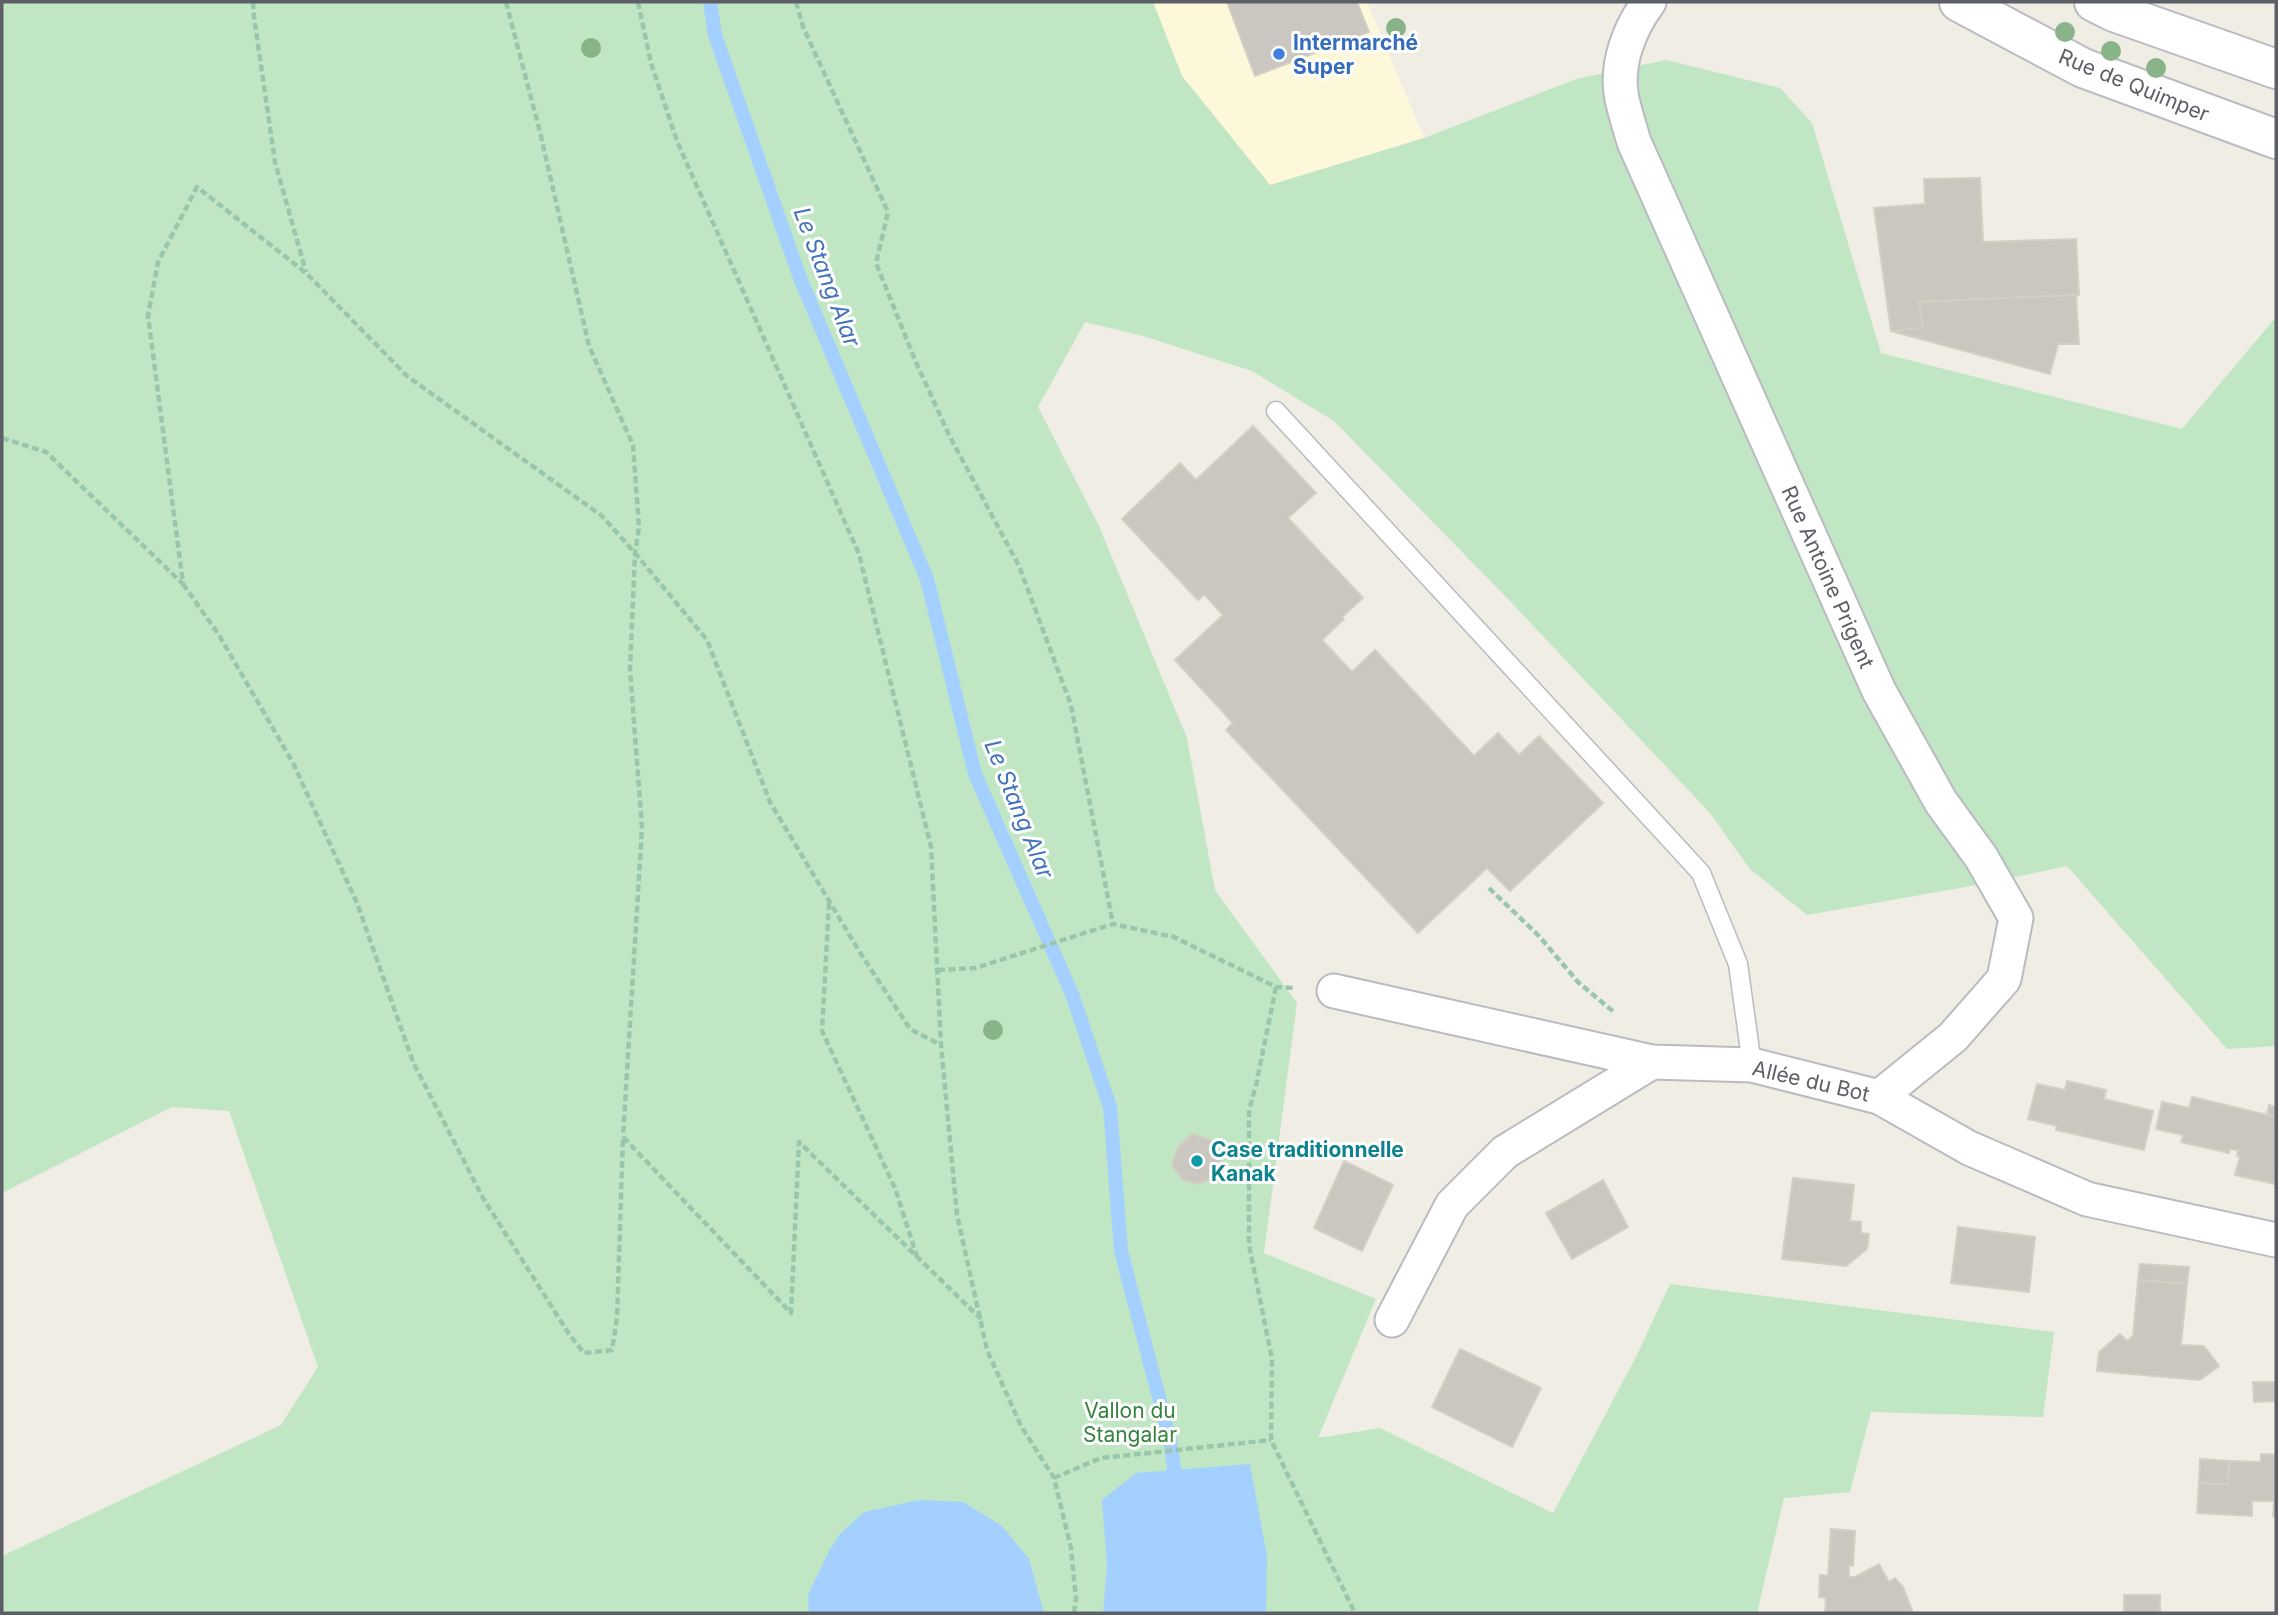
<svg xmlns="http://www.w3.org/2000/svg" width="2278" height="1615" font-family="Inter,sans-serif">
<style>
.commercial{fill:#fef8da}
.green{fill:#c1e6c4}
.water{fill:#a4d0ff}
.lines{fill:none;stroke-linecap:round;stroke-linejoin:round}
.stream{stroke:#a4d0ff;stroke-width:14}
.building{fill:#cac7c1;stroke:#d3cfc2;stroke-width:2}
.service-casing{stroke:#b9bbc0;stroke-width:21}
.minor-casing{stroke:#b9bbc0;stroke-width:37}
.secondary-casing{stroke:#babcc2;stroke-width:42}
.path{stroke:#9ac7ab;stroke-width:4.5;stroke-dasharray:7 3.5;stroke-linecap:butt}
.service{stroke:#fff;stroke-width:18}
.minor{stroke:#fff;stroke-width:33}
.secondary{stroke:#fff;stroke-width:38}
.tree{fill:#89b389}
.shop-dot{fill:#3f7fe0;stroke:#fff;stroke-width:2.5}
.culture-dot{fill:#0f9aa8;stroke:#fff;stroke-width:2.5}
.labels{text-anchor:middle;dominant-baseline:central;stroke-width:6;stroke-linejoin:round;paint-order:stroke}
.shop-label{font-size:21px;font-weight:bold;fill:#366cbe;stroke:#fff;text-anchor:start}
.street-label{font-size:21px;fill:#5c5f65;stroke:#fff}
.culture-label{font-size:21px;font-weight:bold;fill:#0d838f;stroke:#fff;text-anchor:start}
.park-label{font-size:21px;fill:#35833f;stroke:#fff}
.water-label{font-size:23px;font-style:italic;fill:#4373ba;stroke:#fff}
</style>
<rect width="100%" height="100%" fill="#efede4"/>
<path class="commercial" d="M1153 2H1367L1424 138 1270 185 1182 76Z"/>
<path class="green" d="M2 2H1153L1182 76 1270 185 1424 138 1576 79 1666 60 1780 88 1812 123 1881 353 2182 429 2276 317V1046L2227 1049 2067 866 1988 883 1807 915 1750 869 1710 813 1509 600 1334 421 1252 371 1143 336 1085 322 1038 407 1099 526 1187 738 1215 890 1297 1003 1264 1253 1376 1299 1318 1438 1380 1428 1553 1513 1637 1355 1670 1284 2054 1332 2043 1417 1871 1412 1850 1492 1784 1498 1757 1613H2V1556L281 1425 318 1367 229 1111 172 1107 2 1193Z"/>
<g class="water">
<path d="M1250 1464 1267 1556 1266 1613H1103L1107 1566 1102 1500 1136 1473Z"/>
<path d="M920 1500 963 1502 1002 1526 1029 1559 1044 1613H809L808 1595 829 1551 840 1534 864 1512Z"/>
</g>
<g class="lines">
<path class="stream" d="M710 2 715 35 800 278 927 579 975 774 1072 994 1110 1107 1121 1251 1170 1440 1174 1468V1485"/>
</g>
<g class="building">
<path d="M1227 2H1357L1369 32 1255 76Z"/>
<path d="M1980 178 1983 242 2076 239 2079 295 1919 302 1923 328 1891 331 1874 208 1925 204 1924 179Z"/>
<path d="M2076 295 2079 344H2058L2050 374 1891 331 1923 328 1919 302Z"/>
<path d="M1253 426 1316 493 1288 518 1363 598 1342 617 1344 619 1322 640 1352 672 1375 650 1474 756 1498 733 1519 755 1539 736 1603 803 1510 891 1487 868 1418 933 1226 730 1233 723 1175 660 1223 615 1204 594 1198 600 1122 519 1180 463 1196 480Z"/>
<path d="M2067 1081 2106 1090 2104 1099 2153 1111 2144 1150 2056 1130 2057 1126 2028 1119 2037 1084 2065 1090Z"/>
<path d="M2192 1097 2276 1117 2275 1184 2235 1175 2240 1156H2237L2238 1150 2230 1149 2229 1153 2181 1142 2183 1135 2156 1129 2162 1102 2189 1108Z"/>
<path d="M2269 1105 2276 1107V1117L2267 1115Z"/>
<path d="M1192 1134 1212 1140 1222 1157 1214 1177 1199 1184 1183 1180 1172 1166 1178 1147Z"/>
<path d="M1344 1161 1393 1185 1362 1251 1314 1228Z"/>
<path d="M1793 1178 1854 1185 1850 1221 1861 1222V1233L1869 1234 1867 1249 1846 1266 1782 1259Z"/>
<path d="M1603 1180 1628 1227 1572 1259 1546 1213Z"/>
<path d="M1958 1227 2035 1237 2029 1292 1951 1283Z"/>
<path d="M2140 1264 2189 1267 2187 1284 2138 1280Z"/>
<path d="M2138 1280 2187 1284 2181 1345 2204 1346 2219 1366 2200 1380 2097 1371 2099 1352 2120 1334 2127 1341 2133 1336Z"/>
<path d="M1460 1349 1541 1388 1512 1447 1432 1407Z"/>
<path d="M2253 1382H2276V1401L2254 1402Z"/>
<path d="M2261 1454 2276 1455V1516H2273L2274 1501H2252V1516L2197 1513 2199 1483 2228 1484 2229 1461 2261 1462Z"/>
<path d="M2200 1459 2229 1461 2228 1484 2199 1483Z"/>
<path d="M1831 1529 1855 1531 1853 1566 1849 1565V1577H1855L1879 1564 1889 1582 1895 1578 1903 1587 1913 1613H1825L1826 1598 1819 1597 1820 1575 1828 1576Z"/>
<rect x="2124" y="1595" width="36" height="18"/>
</g>
<g class="lines">
<defs>
<path id="service" d="M1276 411 1701 873 1738 964 1752 1065"/>
<g id="minor">
<path d="M1649 2C1629 29 1615 65 1622 99 1625 113 1630 128 1634 142L1879 691 1941 802 1981 857 2016 918 2004 979 1953 1037 1879 1097"/>
<path d="M1334 991 1652 1062 1752 1065 1879 1097 1969 1148 2087 1199 2276 1240"/>
<path d="M1392 1320 1452 1205 1505 1152 1652 1062"/>
</g>
<g id="secondary">
<path d="M1959 2 2083 68 2276 139"/>
<path d="M2094 2 2114 12 2276 69"/>
</g>
</defs>
<use href="#service" class="service-casing"/>
<use href="#minor" class="minor-casing"/>
<use href="#secondary" class="secondary-casing"/>
<g class="path">
<path d="M253 2 254 17 275 162 306 272"/>
<path d="M506 2 540 132 589 346 633 445 639 527 635 553 630 669 642 828 623 1137"/>
<path d="M638 2 651 63 677 141 859 554 931 847 941 1045 957 1215 987 1350 1021 1426 1054 1478 1071 1548 1076 1599 1074 1613"/>
<path d="M796 2 803 27 888 212 876 263 915 360 949 435 1019 566 1071 705 1113 924"/>
<path d="M2 438 46 452 183 584 148 316 158 262 197 187 306 273 407 376 602 516 635 553 707 640 770 802 859 951 910 1029 941 1045"/>
<path d="M183 584 219 635 293 763 357 903 413 1062 483 1198 569 1334 584 1353 612 1350 617 1318 623 1137 791 1313 799 1142 981 1319"/>
<path d="M1489 888 1539 936 1578 982 1615 1013"/>
<path d="M829 903 822 1031 895 1188 917 1257"/>
<path d="M938 970 975 968 1113 924 1174 937 1276 987 1295 988"/>
<path d="M1276 987 1256 1085 1249 1110V1245L1272 1359 1271 1440 1355 1613"/>
<path d="M1054 1478 1101 1458 1271 1440"/>
</g>
<use href="#service" class="service"/>
<use href="#minor" class="minor"/>
<use href="#secondary" class="secondary"/>
</g>
<g class="tree">
<circle cx="1396" cy="28" r="10"/>
<circle cx="2065" cy="32" r="10"/>
<circle cx="591" cy="48" r="10"/>
<circle cx="2111" cy="51" r="10"/>
<circle cx="2156" cy="68" r="10"/>
<circle cx="993" cy="1030" r="10"/>
</g>
<circle class="shop-dot" cx="1279" cy="54" r="7"/>
<circle class="culture-dot" cx="1197" cy="1161" r="7"/>
<g class="labels">
<g class="shop-label">
<text x="1293" y="42">Intermarché<tspan x="1293" dy="24">Super</tspan></text>
</g>
<g class="street-label">
<text transform="translate(2134 85) rotate(22)">Rue de Quimper</text>
<text transform="translate(1828 577) rotate(66)">Rue Antoine Prigent</text>
<text transform="translate(1811 1081) rotate(13)">Allée du Bot</text>
</g>
<g class="culture-label">
<text x="1211" y="1149">Case traditionnelle<tspan x="1211" dy="24">Kanak</tspan></text>
</g>
<g class="park-label">
<text x="1130" y="1410">Vallon du<tspan x="1130" dy="24">Stangalar</tspan></text>
</g>
<g class="water-label">
<text transform="translate(827 277) rotate(69)">Le Stang Alar</text>
<text transform="translate(1019 809) rotate(68)">Le Stang Alar</text>
</g>
</g>
<rect width="2278" height="1615" fill="none" stroke="#5c5f65" stroke-width="7"/>
</svg>
